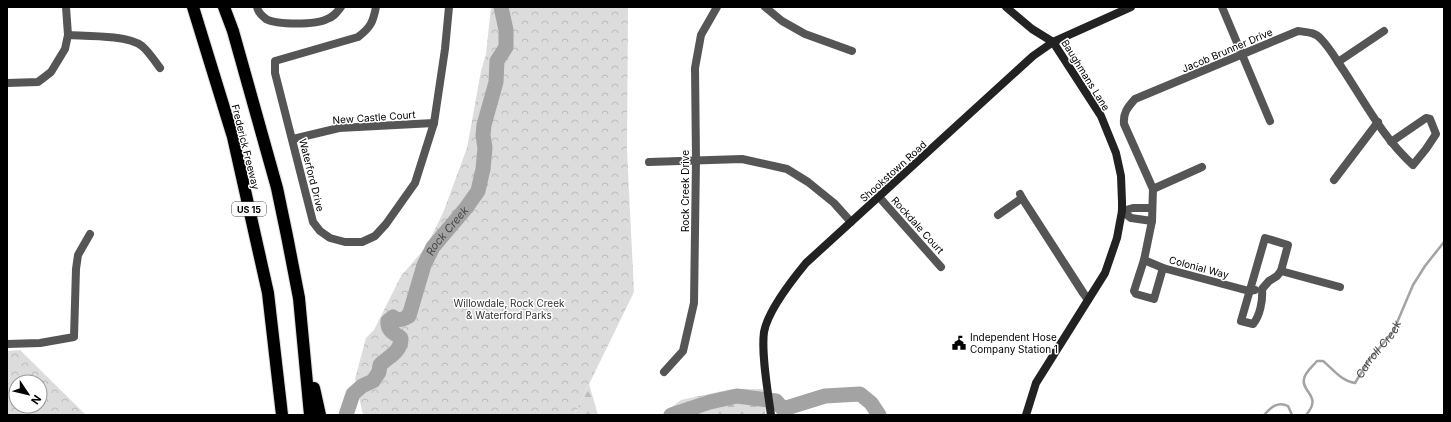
<svg xmlns="http://www.w3.org/2000/svg" width="1451" height="422" font-family="Inter,sans-serif">
<style>
.forest{fill:url(#forest-firs)}
.park{fill:url(#park-crowns);fill-rule:evenodd}
.lines{fill:none;stroke-linecap:round;stroke-linejoin:round}
.stream{stroke:#a3a3a3;stroke-width:2.5}
.river{stroke:#a3a3a3;stroke-width:15}
.highway-casing{stroke:#dbdbdb;stroke-width:14}
.street{stroke:#555;stroke-width:8}
.secondary{stroke:#222;stroke-width:8}
.highway{stroke:#000;stroke-width:12}
.labels{text-anchor:middle;dominant-baseline:central;stroke-width:3;stroke-linejoin:round;paint-order:stroke}
.shield{fill:#fff;stroke:#4c4c4c;stroke-width:1}
.shield-label{font-size:9px;font-weight:bold;fill:#000}
.street-label{font-size:10px;fill:#000;stroke:#fff}
.park-label{font-size:10px;fill:#333;stroke:#fff}
.poi-label{font-size:10px;fill:#000;stroke:#fff;text-anchor:start}
.water-label{font-size:11px;font-style:italic;fill:#444;stroke:#fff}
</style>
<defs>
<pattern id="forest-firs" width="22" height="20" patternUnits="userSpaceOnUse"><rect width="22" height="20" fill="#dcdcdc"/><path d="M5 1l3.5 6h-7zM16 11l3.5 6h-7z" fill="#bbb"/></pattern>
<pattern id="park-crowns" width="20" height="18" patternUnits="userSpaceOnUse"><rect width="20" height="18" fill="#dcdcdc"/><path d="M2 6a3 3 0 1 1 6 0M12 15a3 3 0 1 1 6 0" fill="none" stroke="#bbb"/></pattern>
</defs>
<rect width="100%" height="100%" fill="#fff"/>
<g class="forest">
<path d="M589 384 598 415H574Z"/>
<path d="M732 389H762L769 393 771 415H766L765 409V415H661L681 400Z"/>
</g>
<g class="park">
<path d="M491 7H628L627 150 634 292 574 415H363L355 379 366 338 374 330 401 276 426 247 443 213 467 148 481 71 486 54Z"/>
<path d="M21 350V351L86 415H7V351ZM16 382H40V406H16Z"/>
</g>
<g class="lines">
<g class="stream">
<path d="M1264 415C1271 407 1278 401 1288 406L1292 415"/>
<path id="s1" d="M1306 415C1323 396 1301 392 1304 379 1305 372 1313 366 1317 361H1323C1333 369 1341 381 1355 383L1369 360 1393 332 1413 285 1425 266 1444 242"/>
</g>
<g class="river">
<path id="s2" d="M346 415 353 394 362 386 373 381 379 372 380 365C388 357 402 351 401 338 394 333 387 331 388 321L393 317C399 322 403 319 409 316L424 265 433 247 466 208 478 191 483 169 485 148 483 135 484 125 496 82 497 61 506 47V30L501 7"/>
<path d="M671 415 710 402 737 396 776 401 783 409 825 396 860 394 871 403 879 415"/>
</g>
<defs>
<g id="highway">
<path d="M193 7 233 137 268 293 282 415"/>
<path d="M224 7 233 31 277 188 287 236 299 298 310 415"/>
<path d="M314 388 320 415"/>
</g>
</defs>
<use href="#highway" class="highway-casing"/>
<g class="street">
<path d="M257 7C258 12 262 16 266 19 277 25 316 25 327 19 334 17 337 12 341 7"/>
<path d="M376 7C373 22 371 27 358 37L275 61V73L313 222 320 231 330 238 345 242H362L375 236 386 224 415 183 434 123 445 49 449 7"/>
<path d="M765 7 782 21 805 34 852 51"/>
<path d="M1222 7 1270 121"/>
<path d="M68 35C86 36 128 35 142 46 149 52 154 60 160 68"/>
<path d="M1338 62 1384 31"/>
<path d="M7 83 38 82 51 72 65 49 68 35 66 7"/>
<path d="M293 139 339 128 434 123"/>
<path d="M649 162 742 159 787 169 808 182 834 203 851 222"/>
<path d="M1334 180 1378 122"/>
<path d="M1153 189 1202 167"/>
<path d="M879 197 941 267"/>
<path d="M1022 198 1083 293 1088 300 1022 198 1020 194 1022 198"/>
<path d="M1122 211 1131 218 1152 221"/>
<path d="M1122 211 1133 208H1152"/>
<path d="M998 215 1022 198"/>
<path d="M1265 238 1288 245 1281 271 1277 276 1269 281 1262 289C1263 300 1260 316 1253 324L1241 321Z"/>
<path d="M1144 260 1163 268 1249 291 1255 290"/>
<path d="M1163 268 1154 299 1136 294 1134 291 1144 260 1152 221 1153 189 1124 124C1123 113 1127 108 1135 99L1298 31C1306 32 1315 32 1321 39 1330 48 1337 61 1344 71 1365 103 1384 139 1413 165L1426 149 1436 134 1430 119 1426 118 1391 142"/>
<path d="M1281 271 1340 287"/>
<path d="M7 344 40 343 74 337 76 269 78 255 90 234"/>
<path d="M664 372 683 351 694 303 696 160 695 68 701 35 717 7"/>
</g>
<g class="secondary">
<path d="M1006 7 1032 29 1053 42 1101 116 1116 153 1121 176 1122 202V211L1117 238 1105 273 1036 383 1026 415"/>
<path d="M771 415C768 392 761 354 764 332 768 310 792 280 806 263L1033 56 1053 42 1131 7"/>
</g>
<use href="#highway" class="highway"/>
</g>
<defs>
<symbol id="civic-bare" viewBox="-9 -9 18 18"><path d="M-.6-6.5H3V-4.5H.6V-3L4-1V1h2V6H-6V1h2V-1L-.6-3ZM-1.2 2.5V6h2.4V2.5Z" fill="#000" stroke="#fff" stroke-width="2.5" paint-order="stroke"/></symbol>
</defs>
<g fill-rule="evenodd">
<use href="#civic-bare" x="949" y="333" width="20" height="20"/>
</g>
<g class="labels">
<rect class="shield" x="232" y="202" width="34" height="14" rx="3"/>
<g class="shield-label">
<text x="249" y="209">US 15</text>
</g>
<g class="street-label">
<text transform="translate(1227 50) rotate(-23)">Jacob Brunner Drive</text>
<text transform="translate(1086 75) rotate(58)">Baughmans Lane</text>
<text transform="translate(374 117) rotate(-4)">New Castle Court</text>
<text transform="translate(246 147) rotate(76)">Frederick Freeway</text>
<text transform="translate(893 171) rotate(-42)">Shookstown Road</text>
<text transform="translate(312 175) rotate(76)">Waterford Drive</text>
<text transform="translate(685 191) rotate(-90)">Rock Creek Drive</text>
<text transform="translate(918 225) rotate(48)">Rockdale Court</text>
<text transform="translate(1199 267) rotate(15)">Colonial Way</text>
</g>
<g class="park-label">
<text x="509" y="303">Willowdale, Rock Creek<tspan x="509" dy="12">&amp; Waterford Parks</tspan></text>
</g>
<g class="poi-label">
<text x="970" y="337">Independent Hose<tspan x="970" dy="12">Company Station 1</tspan></text>
</g>
<g class="water-label">
<text stroke="none"><textPath href="#s2" startOffset="241">Rock Creek</textPath></text>
<text stroke="none"><textPath href="#s1" startOffset="149">Carroll Creek</textPath></text>
</g>
</g>
<rect width="1451" height="422" fill="none" stroke="#000000" stroke-width="16"/>
<g transform="translate(28 394) rotate(125)"><circle r="19" fill="#ffffff" stroke="#999999"/>
<path d="M0-3L7 15L0 10L-7 15Z" fill="#000000"/>
<text y="-6" font-size="11" font-weight="bold" text-anchor="middle" fill="#000000">N</text>
</g>
</svg>
